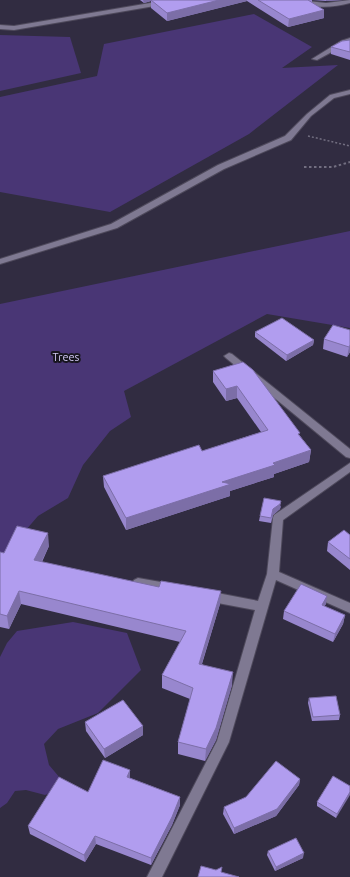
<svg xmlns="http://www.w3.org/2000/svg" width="350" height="877" font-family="Ubuntu,sans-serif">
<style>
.green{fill:#493675}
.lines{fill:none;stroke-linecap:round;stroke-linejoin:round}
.minor-casing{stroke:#4e495b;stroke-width:2}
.path-far1{stroke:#726e80;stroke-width:1.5;stroke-dasharray:2 2;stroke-linecap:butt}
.path{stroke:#726e80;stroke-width:2;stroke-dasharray:2.5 2.5;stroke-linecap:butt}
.minor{fill:#7f7992;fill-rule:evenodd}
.wall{fill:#9887ce}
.shaded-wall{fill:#7c6ea7}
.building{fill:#b19def;stroke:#7c6ea7}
.labels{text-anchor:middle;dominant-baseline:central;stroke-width:4;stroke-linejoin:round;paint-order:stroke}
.park-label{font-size:11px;fill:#d2c9f4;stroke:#18161f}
</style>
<rect width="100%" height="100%" fill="#312c41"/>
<g class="green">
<path d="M254 14 312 47 282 68 338 65 249 134 110 212 0 192V97L97 76 104 44Z"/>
<path d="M0 35 70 37 81 73 0 91Z"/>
<path d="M350 231V328L267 314 124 391 131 417 110 431 83 465 68 498 38 516 0 560V304Z"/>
<path d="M73 622 127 633 141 670 98 713 58 729 44 744 49 765 60 778 58 790 45 795 26 790 15 791 7 803 0 808V657L7 643 17 631Z"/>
</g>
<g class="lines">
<defs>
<g id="minor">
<path d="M168 0H181L178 2 14 30 0 29V25L14 26Z"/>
<path d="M298 0 326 3 350 0V3C334 7 312 10 298 0Z"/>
<path d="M350 38V42L317 60 312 59 341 41Z"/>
<path d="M350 90V94L334 98 311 116 291 140 224 169 117 228 0 264V259L111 224 218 165 285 136 307 114 330 95Z"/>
<path d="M229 353 232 354 350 449V458L346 457 226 358 224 356Z"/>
<path d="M350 463V472L283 520 279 572 350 603V613L276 580 229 742 162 877H147L217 741 255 610 207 601 203 599 201 596 203 593 207 591 258 601 267 574 273 518 274 515Z"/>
<path d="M138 578 172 584 176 586 178 589 176 592 172 594 138 588 134 586 132 583 134 580Z"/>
</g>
</defs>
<use href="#minor" class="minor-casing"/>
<path class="path-far1" d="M308 136 350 146"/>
<path class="path" d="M304 167H333L350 162"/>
<use href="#minor" class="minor"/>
</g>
<g class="wall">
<path d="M140 0H343L326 1 312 0V3L324 10V18L288 27 247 1 167 21 151 8V1L144 3Z"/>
<path d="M350 40V60L331 54V47Z"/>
<path d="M350 330V352L347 357 323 349 324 339Z"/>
<path d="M255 332 314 340 313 345 286 361 255 337Z"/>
<path d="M243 362 311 450 309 462 274 474V477L230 491V496L126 530 104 487 103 476 202 451 261 432 237 398 226 401 213 382V371Z"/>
<path d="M281 506 280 509 273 515 271 523 259 521 260 516Z"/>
<path d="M350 535V570L327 551 328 542Z"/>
<path d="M49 546 42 562 220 604 202 664 232 685 216 740 205 761 178 754V742L190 699 162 688V675L180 642 21 604 9 629 0 627V552L4 553Z"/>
<path d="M326 604 324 606 345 615 343 624 333 642 283 619 284 611Z"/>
<path d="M309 698 340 715 339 720 312 721 308 703Z"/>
<path d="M85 722 143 735 105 758 86 731Z"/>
<path d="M130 770V778L180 797V805L172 825 151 865 96 844 85 862 30 834 28 826Z"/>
<path d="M300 779 299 785 276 816 234 834 223 814 224 807Z"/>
<path d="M350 786 336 818 317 806V802Z"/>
<path d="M268 851 303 858 275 871 267 855Z"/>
</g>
<g class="shaded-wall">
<path d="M143 0H159H151V1L144 3Z"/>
<path d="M219 0H247V1L167 21V13Z"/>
<path d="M326 0H343L326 1Z"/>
<path d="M324 10V18L288 27 289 19Z"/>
<path d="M314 340 313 345 286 361 287 355Z"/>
<path d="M350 345V352L347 357 349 347Z"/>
<path d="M237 386V398L226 401V389Z"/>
<path d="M311 450 309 462 274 474V477L230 491V496L126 530V518L273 463Z"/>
<path d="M281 501 280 509 273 515 271 523 273 509Z"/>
<path d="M48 533 49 546 36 573 34 560Z"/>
<path d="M19 591 21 604 9 629 7 616Z"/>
<path d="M221 591 220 604 198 676 199 664Z"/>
<path d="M327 596 326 604 320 614 322 605Z"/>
<path d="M345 615 343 624 333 642 335 634Z"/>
<path d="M233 672 232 685 216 740 205 761 206 749Z"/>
<path d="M143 726V735L105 758 104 749Z"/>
<path d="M130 770V779L127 777Z"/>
<path d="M300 779 299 785 276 816 234 834V828Z"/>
<path d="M350 792V795L336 818 337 814Z"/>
<path d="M180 797V805L172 825 151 865V858Z"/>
<path d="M95 836 96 844 85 862 84 855Z"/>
<path d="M304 853 303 858 275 871 276 867Z"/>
</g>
<g class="building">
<path d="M151 0H219L167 13Z"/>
<path d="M258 0H308L324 10 289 19Z"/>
<path d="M350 40V52L331 47 342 41Z"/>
<path d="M282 318 314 340 287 355 255 332Z"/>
<path d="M333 325 350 330V345L349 347 324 339Z"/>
<path d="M243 362 253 370 300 433 298 434 311 450 273 463 275 465 222 482 231 484 126 518 103 476 199 445 202 451 268 430 237 386 226 389 213 371Z"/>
<path d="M264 498 281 501 280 504 273 509 271 518 260 516Z"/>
<path d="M17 526 48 533 34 560 159 587 161 581 221 591 199 664 233 672 216 728 206 749 178 742 193 688 162 675 186 631 19 591 7 616 0 614V552L4 553Z"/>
<path d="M344 530 350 535V559L328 542Z"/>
<path d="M301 584 327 596 322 605 345 615 335 634 284 611Z"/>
<path d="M336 696 340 715 313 717 309 698Z"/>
<path d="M123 700 143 726 104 749 85 722Z"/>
<path d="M103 760 130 770 127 777 180 797 172 817 151 858 95 836 84 855 28 826 59 777 88 792Z"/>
<path d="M276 761 300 779 277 809 234 828 224 807 246 797Z"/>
<path d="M333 776 350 786V792L337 814 317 802Z"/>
<path d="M296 838 304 853 276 867 268 851Z"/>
<path d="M201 866 216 870 222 867 221 872 239 877H198Z"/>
</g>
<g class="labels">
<g class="park-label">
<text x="66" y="357">Trees</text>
</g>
</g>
</svg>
